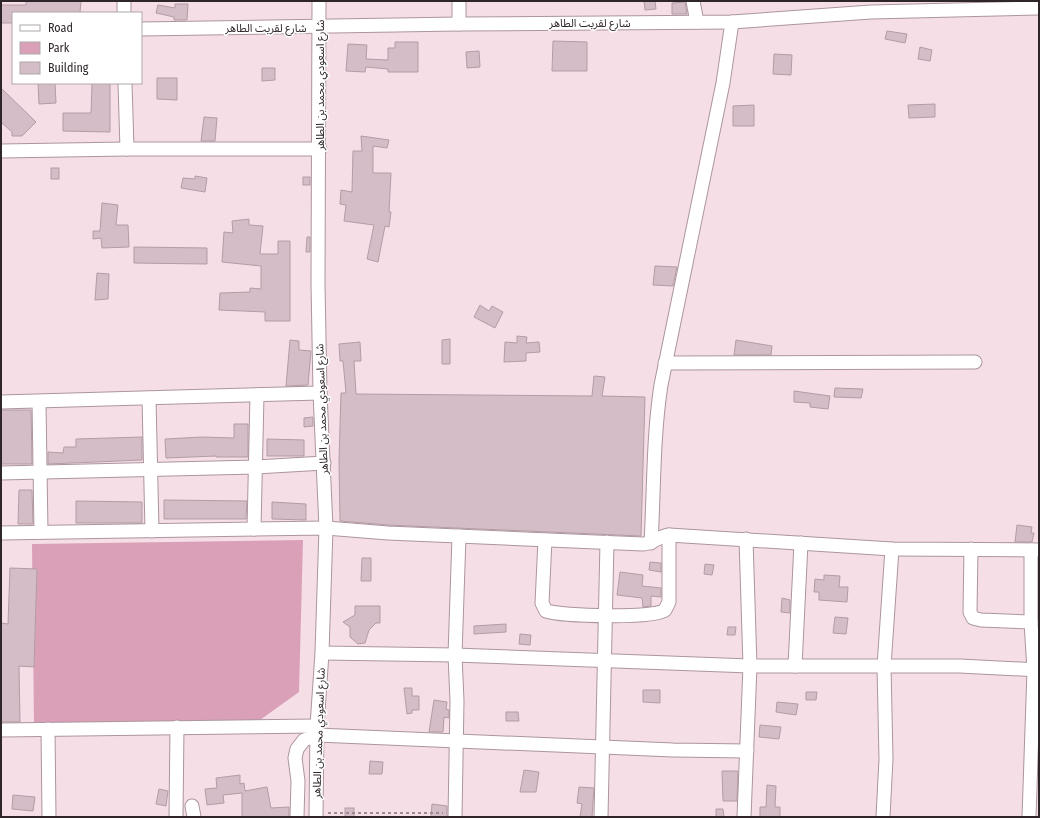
<svg xmlns="http://www.w3.org/2000/svg" width="1040" height="818" font-family="'Fira Sans Condensed','Noto Sans Arabic',sans-serif">
<style>
.green{fill:#daa0b8}
.building{fill:#d4bdc6;stroke:#b39ca5}
.lines{fill:none;stroke-linecap:round;stroke-linejoin:round}
.minor-casing{stroke:#ac959e;stroke-width:15}
.path{stroke:#9c8b91;stroke-width:2;stroke-dasharray:3 3;stroke-linecap:butt}
.minor{stroke:#fff;stroke-width:13}
.labels{text-anchor:middle;dominant-baseline:central;stroke-width:3;stroke-linejoin:round;paint-order:stroke}
.street-label{font-size:11px;fill:#2f2629;stroke:#fff}
</style>
<rect width="100%" height="100%" fill="#f6dee7"/>
<path class="green" d="M303 540 299 692 260 720 34 727 32 544Z"/>
<g class="building">
<path d="M26 1H81L80 13H13V23H1V5H26Z"/>
<path d="M644 1H655L656 9 645 10Z"/>
<path d="M685 2 687 14H672V3Z"/>
<path d="M175 4H188L187 20H174V17L156 13 158 5 175 8Z"/>
<path d="M887 31 907 34 905 43 885 39Z"/>
<path d="M553 41 587 42V71H552Z"/>
<path d="M395 42H418V72H388V69L366 67 365 72 346 71 348 44 367 45 366 59 388 60V48H395Z"/>
<path d="M920 47 932 50 930 61 918 59Z"/>
<path d="M479 51 480 67 467 68 466 52Z"/>
<path d="M774 54 792 55 791 75 773 74Z"/>
<path d="M262 68H275V80L262 81Z"/>
<path d="M157 78H177V100L157 99Z"/>
<path d="M38 83H55L56 103 39 104Z"/>
<path d="M92 83H110V132L63 131V113H91Z"/>
<path d="M1 88 36 122 22 136H12V132L1 122Z"/>
<path d="M935 104V117L909 118 908 105Z"/>
<path d="M754 105V126H733V106Z"/>
<path d="M204 117 217 118 215 141H201Z"/>
<path d="M361 136 389 140 387 148 373 146V173H391L389 212H391L389 227 385 226 378 262 367 259 374 225 344 221 346 205 340 204 341 190 352 192 353 151H362Z"/>
<rect x="51" y="168" width="8" height="11"/>
<path d="M195 176 207 178 205 192 181 188 183 178 195 179Z"/>
<rect x="303" y="177" width="7" height="8"/>
<path d="M102 203 118 205 116 225H128L129 247 102 248 101 238 93 239V231H100Z"/>
<path d="M249 219V225L263 226 260 254H278V241H290V321H265V312L219 310 220 293 250 292V288L261 289V266L222 262 224 232 233 233 232 221Z"/>
<path d="M307 237H310V252H306Z"/>
<path d="M134 247 207 248V264L134 263Z"/>
<path d="M655 266 677 267 673 286 653 285Z"/>
<path d="M97 273 109 274 108 299 95 300Z"/>
<path d="M480 305 489 311 492 306 503 312 495 328 474 317Z"/>
<path d="M517 336 527 337 526 343 539 342 540 352 526 353V361L504 362 505 342 517 343Z"/>
<path d="M450 339V364H442V340Z"/>
<path d="M290 340 299 341V350L311 351 308 385 286 386Z"/>
<path d="M736 340 772 346 771 355H734Z"/>
<path d="M360 342 361 361H354L356 394 592 396 594 376 605 377 602 396 645 397 641 536 388 525 340 521 339 460 341 393H346L343 361H340L339 344Z"/>
<path d="M835 388 863 389 861 398 834 397Z"/>
<path d="M794 391 830 396 828 409 810 407V403L794 402Z"/>
<path d="M1 410H31L32 464H1Z"/>
<path d="M313 417V426L304 427V418Z"/>
<path d="M234 424H248V457H216V456L166 458 165 439 202 437 234 438Z"/>
<path d="M142 437V460L48 464V452L63 453 64 447H76V439Z"/>
<path d="M267 439 304 440V456H267Z"/>
<path d="M19 490H32L33 524H18Z"/>
<path d="M164 500 247 501 246 519H164Z"/>
<path d="M76 501 142 502V523H76Z"/>
<path d="M272 502 306 504V520L272 519Z"/>
<path d="M1017 525 1032 527 1031 533H1034L1032 542H1015Z"/>
<path d="M362 558H371V581H361Z"/>
<path d="M650 562 661 563V572L649 570Z"/>
<path d="M705 564 714 565 712 575 704 574Z"/>
<path d="M10 568 37 569 34 667 19 666 20 722H1V623L8 624Z"/>
<path d="M620 572 643 575 642 586 661 588V597L651 596V606L643 607 642 598 617 595Z"/>
<path d="M824 575 840 576 839 587H848L847 602 819 600V592H814L815 579 824 580Z"/>
<path d="M782 598 790 600V613L781 612Z"/>
<path d="M355 606H380V623H376L369 630 365 643 358 644 350 637V627L343 622 355 615Z"/>
<path d="M835 617 848 618 846 634 833 633Z"/>
<path d="M506 624V632L474 634V626Z"/>
<path d="M728 627H736L735 635H727Z"/>
<path d="M520 634 531 635 530 645 519 644Z"/>
<path d="M404 688H412V696H419V710H412V713L407 714Z"/>
<path d="M643 690H660V703L643 702Z"/>
<path d="M806 692H817L816 700H806Z"/>
<path d="M434 700 447 702 446 709 449 710V718L444 717 443 732H429Z"/>
<path d="M777 702 798 704 796 715 776 712Z"/>
<path d="M506 712H518L519 721H506Z"/>
<path d="M760 725 781 727 779 739 759 737Z"/>
<path d="M370 761 383 762 382 774H369Z"/>
<path d="M524 770 539 772 536 792H520Z"/>
<path d="M722 771H738L737 801H723Z"/>
<path d="M240 775V784L244 783 245 791 267 787 271 808 289 807V817H242V793L223 795 224 803 207 805 205 789 217 788 216 778Z"/>
<path d="M767 785 776 786 775 807H780V817H760V807H766Z"/>
<path d="M579 787 594 788 592 817H580L582 804 577 803Z"/>
<path d="M159 789 168 791 166 806 156 804Z"/>
<path d="M13 795 35 797 33 811 12 809Z"/>
<path d="M432 804 447 806V817H431Z"/>
<rect x="345" y="808" width="9" height="9"/>
<path d="M716 809H723L724 817H716Z"/>
</g>
<g class="lines">
<defs>
<g id="minor">
<path d="M459 1V24"/>
<path d="M693 1 697 22"/>
<path d="M124 13V1"/>
<path d="M141 29 459 24 732 22 871 12 1039 8"/>
<path d="M125 83 127 149"/>
<path d="M1 151 127 149H320"/>
<path d="M665 363 975 362"/>
<path d="M149 398 152 531"/>
<path d="M1 402 320 393"/>
<path d="M39 402 41 532"/>
<path d="M1 473 256 467 324 463"/>
<path d="M254 529 257 395"/>
<path d="M1 533 326 528 388 533 643 544C652 544 659 536 669 535L892 549 1039 550"/>
<path d="M545 540 542 603 546 611C562 616 654 619 665 610L669 602V535"/>
<path d="M651 543C654 491 653 436 661 385L723 83 732 22"/>
<path d="M971 549 970 612 973 618 981 620 1031 622"/>
<path d="M322 653 455 655 750 666H960L1039 670"/>
<path d="M795 666 801 543"/>
<path d="M48 729 49 817"/>
<path d="M1 730 317 726"/>
<path d="M192 806 194 817"/>
<path d="M176 817 177 727"/>
<path d="M297 817 298 781 295 758 297 749 304 740 317 735 673 750 747 751"/>
<path d="M316 817 317 726 322 653 326 528 320 393 318 283 319 1"/>
<path d="M455 817 457 701 455 655 459 536"/>
<path d="M601 817 607 542"/>
<path d="M744 817 750 666 746 539"/>
<path d="M883 817 886 759 884 666 892 549"/>
<path d="M1029 817 1034 670 1031 622V550"/>
</g>
</defs>
<use href="#minor" class="minor-casing"/>
<path class="path" d="M328 813H443"/>
<use href="#minor" class="minor"/>
</g>
<g class="labels">
<g class="street-label">
<text x="590" y="23">شارع لقريت الطاهر</text>
<text x="266" y="28">شارع لقريت الطاهر</text>
<text transform="translate(320 85) rotate(-90)">شارع اسعودي محمد بن الطاهر</text>
<text transform="translate(322 409) rotate(-92)">شارع اسعودي محمد بن الطاهر</text>
<text transform="translate(319 733) rotate(-88)">شارع اسعودي محمد بن الطاهر</text>
</g>
</g>
<rect width="1040" height="818" fill="none" stroke="#2f2629" stroke-width="4"/>
<rect x="12" y="12" width="130" height="72" fill="#ffffff" stroke="#aca8a9"/>
<rect x="20" y="25" width="20" height="6" fill="#ffffff" stroke="#aca8a9"/>
<text x="48" y="32" font-size="12" fill="#2f2629">Road</text>
<rect x="20" y="42" width="20" height="12" fill="#daa0b8" stroke="#aca8a9"/>
<text x="48" y="52" font-size="12" fill="#2f2629">Park</text>
<rect x="20" y="62" width="20" height="12" fill="#d4bdc6" stroke="#aca8a9"/>
<text x="48" y="72" font-size="12" fill="#2f2629">Building</text>
</svg>
